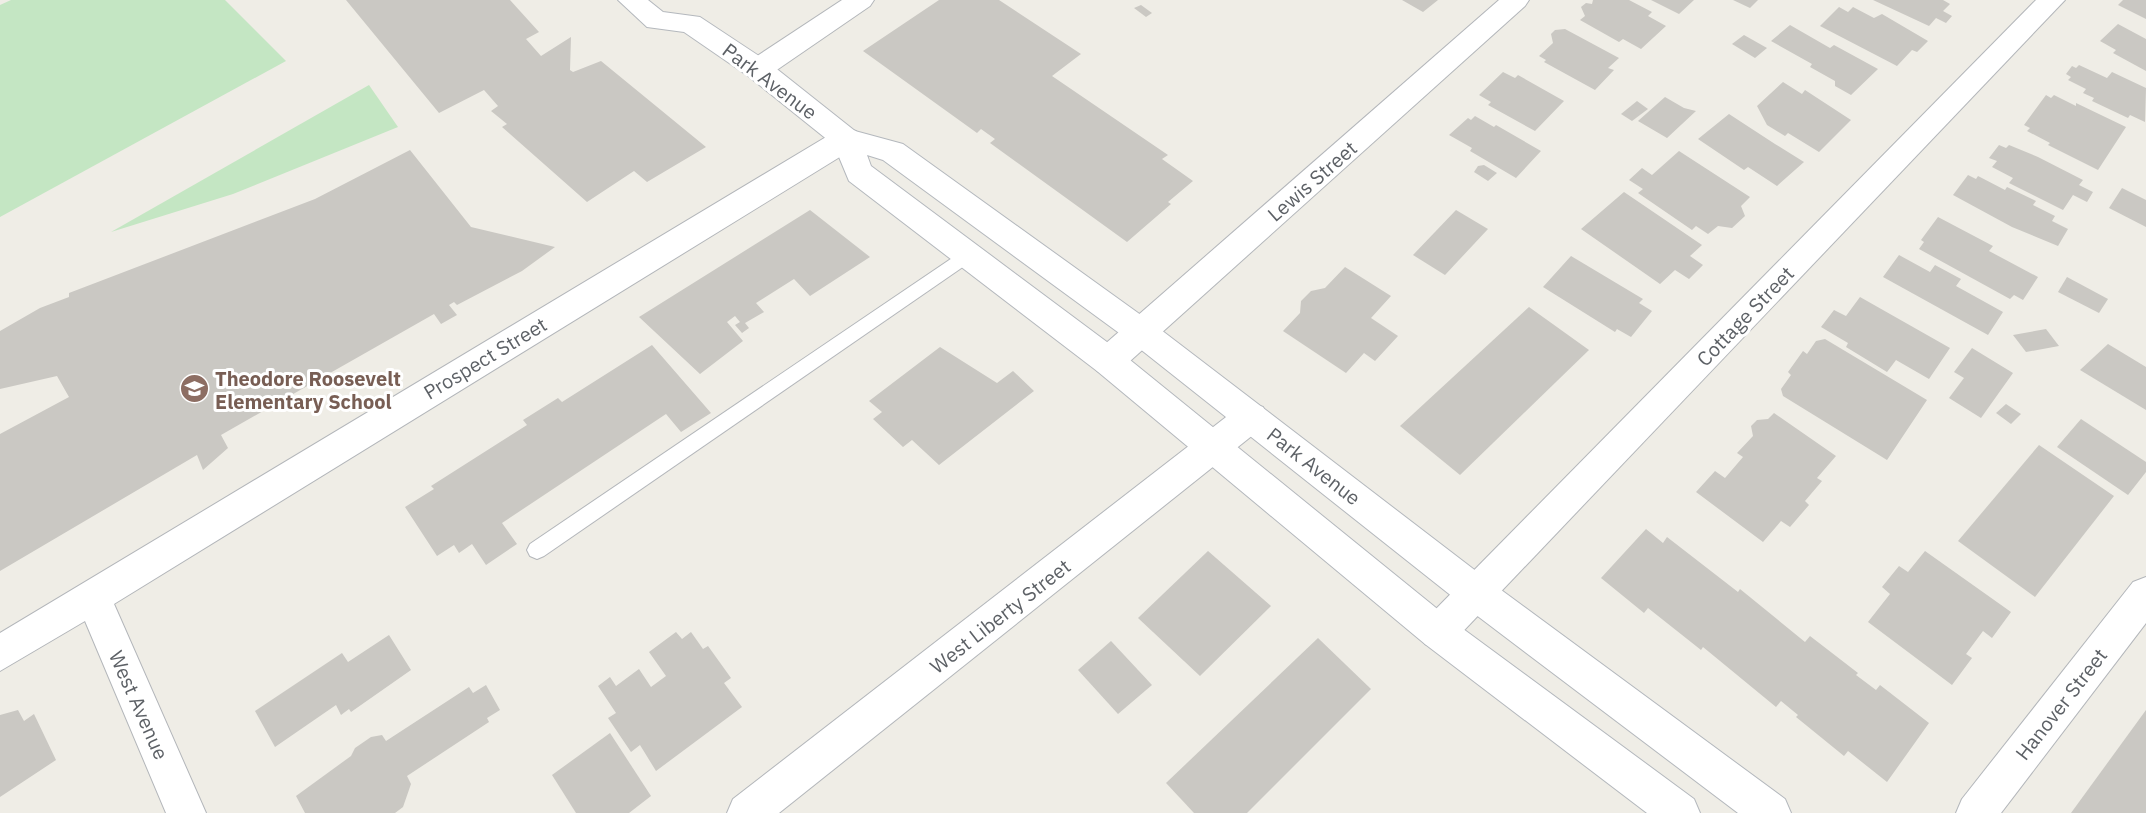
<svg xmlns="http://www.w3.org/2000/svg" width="2146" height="813" font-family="'IBM Plex Sans',sans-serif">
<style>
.green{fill:#c4e6c3}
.building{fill:#cac8c3}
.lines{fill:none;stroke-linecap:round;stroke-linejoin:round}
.lane-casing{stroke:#b3b6ba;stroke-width:2}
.street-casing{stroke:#b3b6ba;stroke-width:2}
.secondary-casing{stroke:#b4b8bd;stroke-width:2}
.lane{fill:#fff;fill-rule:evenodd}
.street{fill:#fff;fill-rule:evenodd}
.secondary{fill:#fff;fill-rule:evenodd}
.labels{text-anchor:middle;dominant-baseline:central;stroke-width:6;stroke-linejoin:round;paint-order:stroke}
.street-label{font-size:20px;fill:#5d6166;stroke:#fff}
.education-label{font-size:20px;font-weight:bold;fill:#785e54;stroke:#fff;text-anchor:start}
</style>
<rect width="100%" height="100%" fill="#efede6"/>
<g class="green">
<path d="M11 0H225L286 61 0 217V5Z"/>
<path d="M369 85 398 127 233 194 111 232Z"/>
</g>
<g class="building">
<path d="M346 0H510L539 32 526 39 541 56 571 37 570 70 573 72 601 61 706 147 647 182 634 171 587 202 502 127 507 124 491 111 498 106 484 90 439 113Z"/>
<path d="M939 0H999L1081 54 1052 76 1168 155 1162 159 1193 181 1168 202 1171 204 1127 242 990 143 995 139 981 129 977 133 863 51Z"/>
<path d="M1402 0H1438L1423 12Z"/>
<path d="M1593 0H1629L1652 12 1648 16 1666 26 1641 49 1623 39 1619 42 1580 20 1585 16 1581 7 1586 3 1592 4Z"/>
<path d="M1651 0H1694L1679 14Z"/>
<path d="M1733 0H1758L1750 8Z"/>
<path d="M1873 0H1943L1950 4 1943 11 1952 16 1946 23 1936 18 1929 26Z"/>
<path d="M2123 0H2146V19L2118 5Z"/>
<path d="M1141 5 1152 13 1146 17 1134 8Z"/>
<path d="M1839 7 1848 12 1853 7 1874 18 1882 14 1928 41 1917 52 1912 50 1897 66 1820 26Z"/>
<path d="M2118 24 2146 39V71L2113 53 2116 50 2100 41Z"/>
<path d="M1790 25 1830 48 1834 45 1878 69 1851 95 1835 86V81L1810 67 1812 64 1771 41Z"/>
<path d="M1565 29 1619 58 1608 68 1614 70 1595 90 1544 62 1546 60 1539 56 1553 43 1551 34 1555 30Z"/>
<path d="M1744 35 1767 48 1755 58 1732 44Z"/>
<path d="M2079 65 2107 78 2112 72 2146 88 2145 122 2130 115 2128 118 2092 101 2094 98 2083 93 2086 89 2068 80 2071 77 2066 74 2072 66 2076 68Z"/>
<path d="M1503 72 1515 78 1518 75 1564 101 1535 131 1488 105 1491 102 1479 95Z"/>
<path d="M1783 82 1802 94 1805 90 1851 120 1819 152 1788 133 1785 136 1767 125 1757 106Z"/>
<path d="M2046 95 2051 98 2054 95 2076 106V103L2126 127 2098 170 2048 145 2050 143 2027 131 2030 128 2024 125Z"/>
<path d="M1665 97 1684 108 1696 111 1667 138 1638 121Z"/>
<path d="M1637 101 1648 109 1632 121 1621 114Z"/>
<path d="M1729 114 1775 144 1804 162 1777 186 1748 167 1744 170 1698 139Z"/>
<path d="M1475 116 1494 127 1496 125 1541 151 1516 178 1470 151 1472 148 1449 135 1468 118 1471 120Z"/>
<path d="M1999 145 2006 148 2009 145 2038 157 2083 180 2079 185 2093 192 2087 202 2073 195 2063 210 2009 183 2013 178 1992 167 1997 161 1989 158Z"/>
<path d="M410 150 471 227 555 247 522 271 457 305 454 302 449 305 457 315 441 324 434 314 221 435 228 448 203 470 197 455 0 571V434L69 397 57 376 0 389V331L40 308 69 297V293L315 199Z"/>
<path d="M1679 151 1750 197 1741 206 1745 216 1732 228 1718 226 1708 234 1696 226 1692 230 1638 193 1643 189 1629 180 1642 168 1652 175Z"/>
<path d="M1484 165 1497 173 1488 181 1474 172 1478 166Z"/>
<path d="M1968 175 1976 179 1978 176 2005 190 2007 187 2036 201 2033 205 2055 216 2052 221 2068 229 2058 246 2012 227 1953 195Z"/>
<path d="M2122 188 2146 200V227L2109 208Z"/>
<path d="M1624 192 1702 245 1690 256 1703 265 1689 279 1675 270 1660 284 1581 229Z"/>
<path d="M810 210 870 257 810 296 794 279 756 303 764 312 745 323 749 328 742 333 735 325 740 322 735 316 727 322 743 341 700 374 639 317Z"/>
<path d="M1456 210 1488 229 1445 275 1413 255Z"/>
<path d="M1938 217 1993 246 1989 251 2038 277 2023 300 2014 295 2010 299 1919 249 1924 242 1921 240Z"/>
<path d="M1899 255 1930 272 1935 265 1961 279 1956 286 2003 312 1988 335 1883 277Z"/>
<path d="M1571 256 1643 299 1639 303 1652 311 1631 337 1617 329 1615 332 1543 287Z"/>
<path d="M1345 267 1391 296 1371 318 1398 336 1375 361 1364 353 1346 373 1283 331 1300 313 1301 301 1311 291 1325 288Z"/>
<path d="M2067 277 2108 299 2099 313 2058 292Z"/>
<path d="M1860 297 1950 348 1929 379 1896 360 1887 372 1846 347 1848 343 1821 327 1834 310 1846 316Z"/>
<path d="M1529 307 1589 350 1460 475 1400 426Z"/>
<path d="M2046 329 2059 346 2026 352 2013 335Z"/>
<path d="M1825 339 1927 400 1887 460 1783 396 1781 389 1791 375 1788 372 1803 351 1807 354 1816 341Z"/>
<path d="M2108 344 2146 367V410L2080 370Z"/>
<path d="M652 345 711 413 681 432 666 414 502 523 517 544 486 565 472 544 459 553 454 545 437 556 405 507 434 489 431 486 527 425 523 420 558 398 562 402Z"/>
<path d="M940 347 997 383 1013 371 1034 391 939 465 912 440 903 447 873 419 882 412 869 401Z"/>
<path d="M1972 348 2013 373 1981 418 1949 398 1964 378 1954 372Z"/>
<path d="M2006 404 2021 414 2011 424 1996 413Z"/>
<path d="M1774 413 1836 456 1817 478 1822 481 1805 501 1809 505 1790 527 1781 521 1763 542 1696 492 1715 471 1725 478 1743 457 1737 453 1753 436 1751 426 1757 420 1768 419Z"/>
<path d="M2081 419 2146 462V472L2128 495 2057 447Z"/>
<path d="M2039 445 2114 496 2035 597 1958 541Z"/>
<path d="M1646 529 1663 543 1667 537 1738 592 1740 589 1805 642 1810 636 1858 673 1856 675 1876 690 1880 685 1929 723 1887 782 1848 751 1844 756 1796 717 1798 715 1781 701 1776 707 1703 647 1701 650 1648 608 1644 613 1601 578Z"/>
<path d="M1208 551 1271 606 1200 676 1138 618Z"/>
<path d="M1925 551 2011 612 1992 638 1983 631 1966 654 1972 658 1952 685 1868 622 1890 594 1882 587 1899 566 1908 572Z"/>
<path d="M676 632 682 639 691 632 703 649 708 646 731 678 724 683 742 707 656 771 640 745 631 752 608 718 616 713 598 686 610 677 616 686 639 669 651 687 666 676 649 652Z"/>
<path d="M389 635 411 670 351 712 349 709 341 715 336 705 275 747 255 711 342 653 348 662Z"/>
<path d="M1318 638 1371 689 1247 813H1194L1166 783Z"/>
<path d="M1111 641 1152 685 1118 714 1078 670Z"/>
<path d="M486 685 500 710 487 718 489 722 407 776 411 784 403 807 395 813H305L296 796 351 756 355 748 371 737 382 735 386 741 469 687 473 693Z"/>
<path d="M18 710 24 721 34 714 56 760 0 797V715Z"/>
<path d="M2146 710V813H2071Z"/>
<path d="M610 733 651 796 629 813H576L552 775Z"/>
</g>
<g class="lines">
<defs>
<path id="lane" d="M967 248 973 250 975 255 973 260 544 556 537 559 530 556 527 550 530 544Z"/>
<g id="street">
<path d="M842 0H874L870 6 768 76 758 79 748 76 744 69 748 62Z"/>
<path d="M1499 0H1529L1525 6 1119 371 1108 375 1097 371 1092 361 1097 351Z"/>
<path d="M2036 0H2065L1451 644 1438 650 1425 644 1420 632 1425 620Z"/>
<path d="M846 128 856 131 860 139 856 147 114 604 206 813H166L85 621 0 671V633L836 131Z"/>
<path d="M1251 403 1263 407 1268 417 1263 427 779 813H727L733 799 1239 407Z"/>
<path d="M2146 577V623L2001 813H1956L1962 799 2133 582Z"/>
</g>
<path id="secondary" d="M618 0H648L663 12 700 17 768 62 855 131 903 144 1152 323 1489 581 1785 799 1791 813H1738L1463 605 1130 341 883 160 867 155 871 166 1119 351 1451 620 1694 799 1700 813H1647L1425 644 1097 371 849 181 834 145 748 76 684 32 647 27Z"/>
</defs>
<use href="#lane" class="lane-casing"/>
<use href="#street" class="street-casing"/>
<use href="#secondary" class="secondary-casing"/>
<use href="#lane" class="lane"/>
<use href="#street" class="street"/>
<use href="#secondary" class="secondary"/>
</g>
<defs>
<symbol id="school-disc" viewBox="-11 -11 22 22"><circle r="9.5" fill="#8d6e63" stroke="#fff"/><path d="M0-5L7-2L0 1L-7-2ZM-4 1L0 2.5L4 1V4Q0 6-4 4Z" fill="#fff"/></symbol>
</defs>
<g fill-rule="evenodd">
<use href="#school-disc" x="178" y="372" width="33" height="33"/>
</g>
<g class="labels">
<g class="street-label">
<text transform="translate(770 81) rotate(37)">Park Avenue</text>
<text transform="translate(1312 181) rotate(-41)">Lewis Street</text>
<text transform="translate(1745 316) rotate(-46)">Cottage Street</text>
<text transform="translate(485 358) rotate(-31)">Prospect Street</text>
<text transform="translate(1314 466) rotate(38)">Park Avenue</text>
<text transform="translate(1000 616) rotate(-38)">West Liberty Street</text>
<text transform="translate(2061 704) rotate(-52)">Hanover Street</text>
<text transform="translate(139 705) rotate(66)">West Avenue</text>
</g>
<g class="education-label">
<text x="215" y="378">Theodore Roosevelt<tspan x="215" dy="23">Elementary School</tspan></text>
</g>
</g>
</svg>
